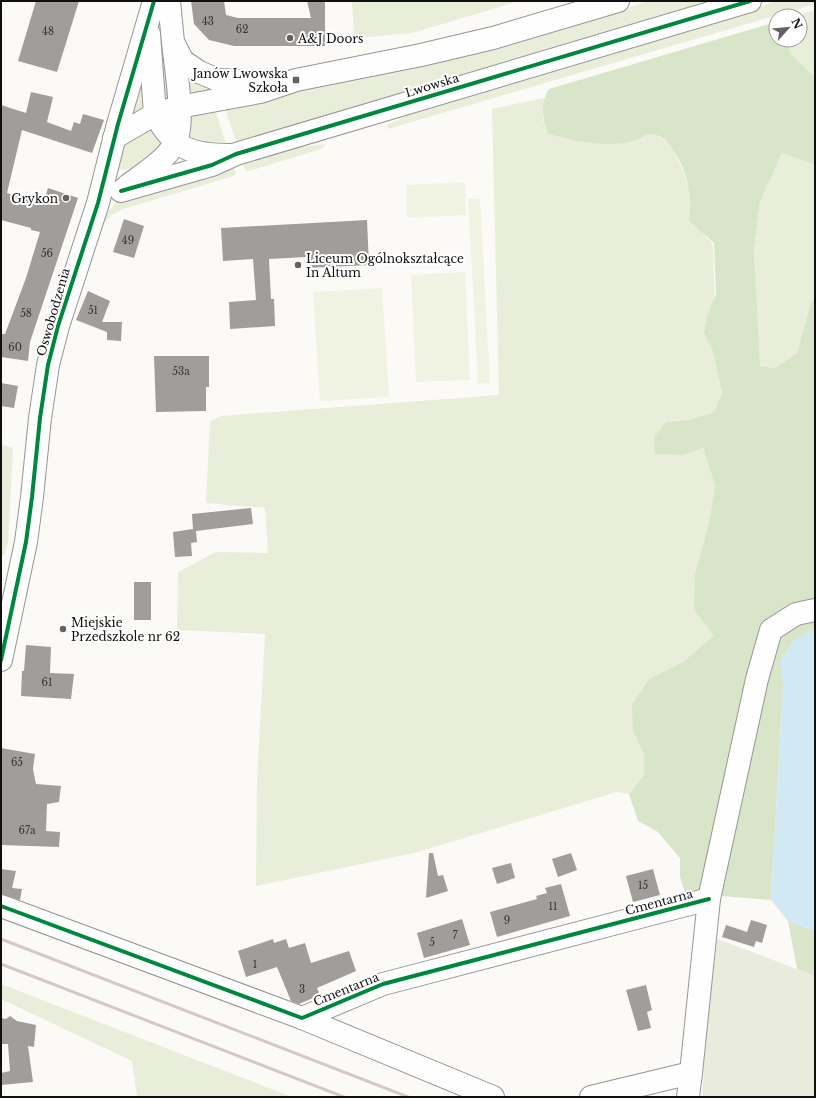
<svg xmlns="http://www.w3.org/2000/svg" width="816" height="1098" font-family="'Libre Baskerville',serif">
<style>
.green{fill:#e8eed9}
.forest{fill:#d9e5c8}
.cemetery{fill:#e9ebdc}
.pitch{fill:#f0f3e2}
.water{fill:#d1e9f2}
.building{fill:#a09d9b}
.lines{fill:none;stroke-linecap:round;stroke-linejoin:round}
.minor-casing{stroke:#969594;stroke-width:24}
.minor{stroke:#fffefe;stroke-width:22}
.rail{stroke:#d6c8c9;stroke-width:3}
.cycleway-casing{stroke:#fff;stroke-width:6}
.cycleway{stroke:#00873e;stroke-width:4}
.poi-dot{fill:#636260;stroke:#fff;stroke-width:1.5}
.labels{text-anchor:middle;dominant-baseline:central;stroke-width:4;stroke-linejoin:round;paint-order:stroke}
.number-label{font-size:10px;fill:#343333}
.poi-label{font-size:12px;fill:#101010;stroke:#fff;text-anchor:start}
.street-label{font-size:12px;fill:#101010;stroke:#fff}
</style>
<rect width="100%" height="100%" fill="#fcfaf6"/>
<g class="green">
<path d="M352 1H512L513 3 412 33 354 38Z"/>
<path d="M650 1H717L237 144 224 105 487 49Z"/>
<path d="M778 1H815V4L388 129 387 125 425 107Z"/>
<path d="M815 10V77L791 54 786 40H800V16H794Z"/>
<path d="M159 21H164L172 102 163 105 157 43Z"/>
<path d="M141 60 148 107 130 119Z"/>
<path d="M187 73 210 84V94L192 95Z"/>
<path d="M544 98 543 120 548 134 568 139 634 141 646 134 657 135 672 146 683 171 693 200 689 221 701 231 713 245 716 354 722 393 714 412 689 420 667 422 683 455 703 448 715 485 710 517 701 550 714 635 683 662 649 679 633 731 644 754V775L629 794 617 792 414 853 256 886 257 780 265 634 177 630 178 572 216 552 268 553 265 508 206 503 210 421 221 416 499 395 492 109Z"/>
<path d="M214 107 227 146H208L188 137 190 113Z"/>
<path d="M148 122 165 139C156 155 133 176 114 168L120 145Z"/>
<path d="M325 144V146L318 150 249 171 245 170 242 162 283 149Z"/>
<path d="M782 153 815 165V299L811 302 797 353 775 368 759 366 754 249 760 202Z"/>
<path d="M233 164 236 173 234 176 123 209 111 215 106 222 102 219 119 200Z"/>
<path d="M1 444 13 448 8 543 4 555H1Z"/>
<path d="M1 984 292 1097H137L132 1061 1 999Z"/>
</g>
<g class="forest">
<path d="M776 22V40H786L791 54 815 77V165L782 153 760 202 754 249 760 366 775 368 797 353 811 302 815 299V631H810L781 661 783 685 771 900 685 893 680 877V858L658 832 638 821 629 794 644 775V754L633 731 632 705 649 679 683 662 714 635 694 610 695 575 710 517 715 485 703 448 683 455 655 454 654 437 666 422 689 420 714 412 722 393 713 351 704 333 707 316 716 294 714 243 689 221C690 211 691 201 689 190 687 174 673 139 656 135 643 132 643 139 633 141 605 148 574 141 548 134 542 118 540 103 549 89Z"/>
<path d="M788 921 815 931V976L797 969Z"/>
</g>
<path class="cemetery" d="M715 938 815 976V1097H702L704 1064 701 1055Z"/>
<g class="pitch">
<path d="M465 182 466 215 407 218 406 185Z"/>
<path d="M468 199H480L490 383 478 384Z"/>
<path d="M465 272 470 380 416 382 411 275Z"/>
<path d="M382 288 389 397 320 401 313 292Z"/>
</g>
<path class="water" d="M810 631H815V931L788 921 771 900 783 685 780 661 793 641Z"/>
<g class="building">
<path d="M36 1H79L57 72 18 61Z"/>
<path d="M191 1H224L226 15 238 18H311L307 1H325V46H234L209 40 194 24Z"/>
<path d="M31 92 53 97 47 122 71 131 74 122 80 124 83 114 104 120 92 153 22 130 7 193 43 204 48 188 78 198 30 342 28 361 1 357V334H5L26 278 40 232 31 230V228L1 220V105L26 113Z"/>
<path d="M124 219 144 226 134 258 113 252Z"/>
<path d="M367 220 369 265 306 268V257L269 259 271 299H274L275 326 230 329 229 302 256 300 253 259 223 261 221 228Z"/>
<path d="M88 291 110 301 102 322H122L121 341 107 340V332L76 320Z"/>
<path d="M154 356H209V387H206V411L156 412Z"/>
<path d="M1 383 18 386 14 408 1 406Z"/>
<path d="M251 508 253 524 196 531 197 542 191 543 192 556 175 557 173 532 193 529 192 514Z"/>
<rect x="134" y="582" width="17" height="38"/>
<path d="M26 645 51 647 50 673 74 674 71 699 21 696 22 671H24Z"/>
<path d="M1 748 35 754 33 769 36 784 61 786 59 802 47 804 46 831 60 832 59 847 1 845Z"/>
<path d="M429 853H433L438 876 443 875 448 891 426 898Z"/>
<path d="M571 853 577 870 558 877 552 859Z"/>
<path d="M511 863 515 878 497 884 492 868Z"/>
<path d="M1 869 16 871 12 888 22 889 20 900 1 894Z"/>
<path d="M653 869 660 895 633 902 626 876Z"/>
<path d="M561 884 570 916 497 937 490 912 537 899 536 896 547 893 545 888Z"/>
<path d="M462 919 470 945 424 958 417 933Z"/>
<path d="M751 920 767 925 762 943 756 941 754 947 722 937 726 925 747 932Z"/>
<path d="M273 939 274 943 286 939 289 948 305 943 311 963 349 951 356 971 317 988 320 995 299 1004 291 1001 277 967 246 977 238 951Z"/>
<path d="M646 985 652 1010 647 1012 651 1028 638 1031 626 990Z"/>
<path d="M10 1016 17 1021 36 1025 34 1047 28 1046 33 1082 1 1085V1073L10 1071 8 1044H1V1018L6 1019Z"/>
</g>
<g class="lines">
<defs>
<g id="minor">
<path d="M169 1 173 42 183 61 199 72 218 80 259 82"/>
<path d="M149 34 155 114C173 149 192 155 229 155"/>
<path d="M114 138 155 114 179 107 260 92 296 80 421 55 493 38 618 1"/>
<path d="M127 186C143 174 165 161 175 143 186 124 175 65 173 42"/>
<path d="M121 191 212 165 236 154 750 1"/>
<path d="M1 660 26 542 32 497 40 418 48 365 58 326 98 203 118 124 154 1"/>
<path d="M1 906 302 1018 383 984 709 899"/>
<path d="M302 1018 493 1097"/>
<path d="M591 1097 691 1073 709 899 757 679 771 630 796 614 815 610"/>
<path d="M688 1097 691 1073"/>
</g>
</defs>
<use href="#minor" class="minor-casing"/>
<use href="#minor" class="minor"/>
<g class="rail">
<path d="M1 939 408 1097"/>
<path d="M1 964 344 1097"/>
</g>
<defs>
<g id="cycleway">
<path d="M121 191 212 165 236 154 750 1"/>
<path d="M1 660 26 542 32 497 40 418 48 365 58 326 98 203 118 124 154 1"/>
<path d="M1 906 302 1018 383 984 709 899"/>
</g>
</defs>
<use href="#cycleway" class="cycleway-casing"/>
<use href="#cycleway" class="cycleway"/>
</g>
<g class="poi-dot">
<circle cx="290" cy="38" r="4"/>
<rect x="292" y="76" width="8" height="8" rx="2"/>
<circle cx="66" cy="198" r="4"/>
<circle cx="298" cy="265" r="4"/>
<circle cx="63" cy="629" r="4"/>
</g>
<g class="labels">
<g class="number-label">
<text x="208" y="21">43</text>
<text x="242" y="29">62</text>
<text x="48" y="31">48</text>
<text x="128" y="240">49</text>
<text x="47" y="253">56</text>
<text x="93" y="310">51</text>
<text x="26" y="313">58</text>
<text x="15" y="347">60</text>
<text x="181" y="371">53a</text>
<text x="47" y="682">61</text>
<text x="17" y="762">65</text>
<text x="27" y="830">67a</text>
<text x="643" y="885">15</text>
<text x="553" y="906">11</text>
<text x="507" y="920">9</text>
<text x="455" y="935">7</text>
<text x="432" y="942">5</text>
<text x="255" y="964">1</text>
<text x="302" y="989">3</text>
</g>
<g class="poi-label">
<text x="298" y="38">A&amp;J Doors</text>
<text x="288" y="73" text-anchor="end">Janów Lwowska<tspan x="288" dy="14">Szkoła</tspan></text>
<text x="58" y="198" text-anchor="end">Grykon</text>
<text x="306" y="258">Liceum Ogólnokształcące<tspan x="306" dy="14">In Altum</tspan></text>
<text x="71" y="622">Miejskie<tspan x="71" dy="14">Przedszkole nr 62</tspan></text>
</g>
<g class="street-label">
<text transform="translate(432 85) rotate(-17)">Lwowska</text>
<text transform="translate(53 312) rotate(-74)">Oswobodzenia</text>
<text transform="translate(659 902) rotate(-15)">Cmentarna</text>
<text transform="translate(346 989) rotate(-22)">Cmentarna</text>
</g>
</g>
<rect width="816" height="1098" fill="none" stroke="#101010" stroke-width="4"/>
<g transform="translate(788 28) rotate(63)"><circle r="19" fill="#ffffff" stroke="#9f9f9f"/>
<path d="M0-3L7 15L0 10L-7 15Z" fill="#636260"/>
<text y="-6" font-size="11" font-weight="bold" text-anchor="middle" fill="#101010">N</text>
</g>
</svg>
